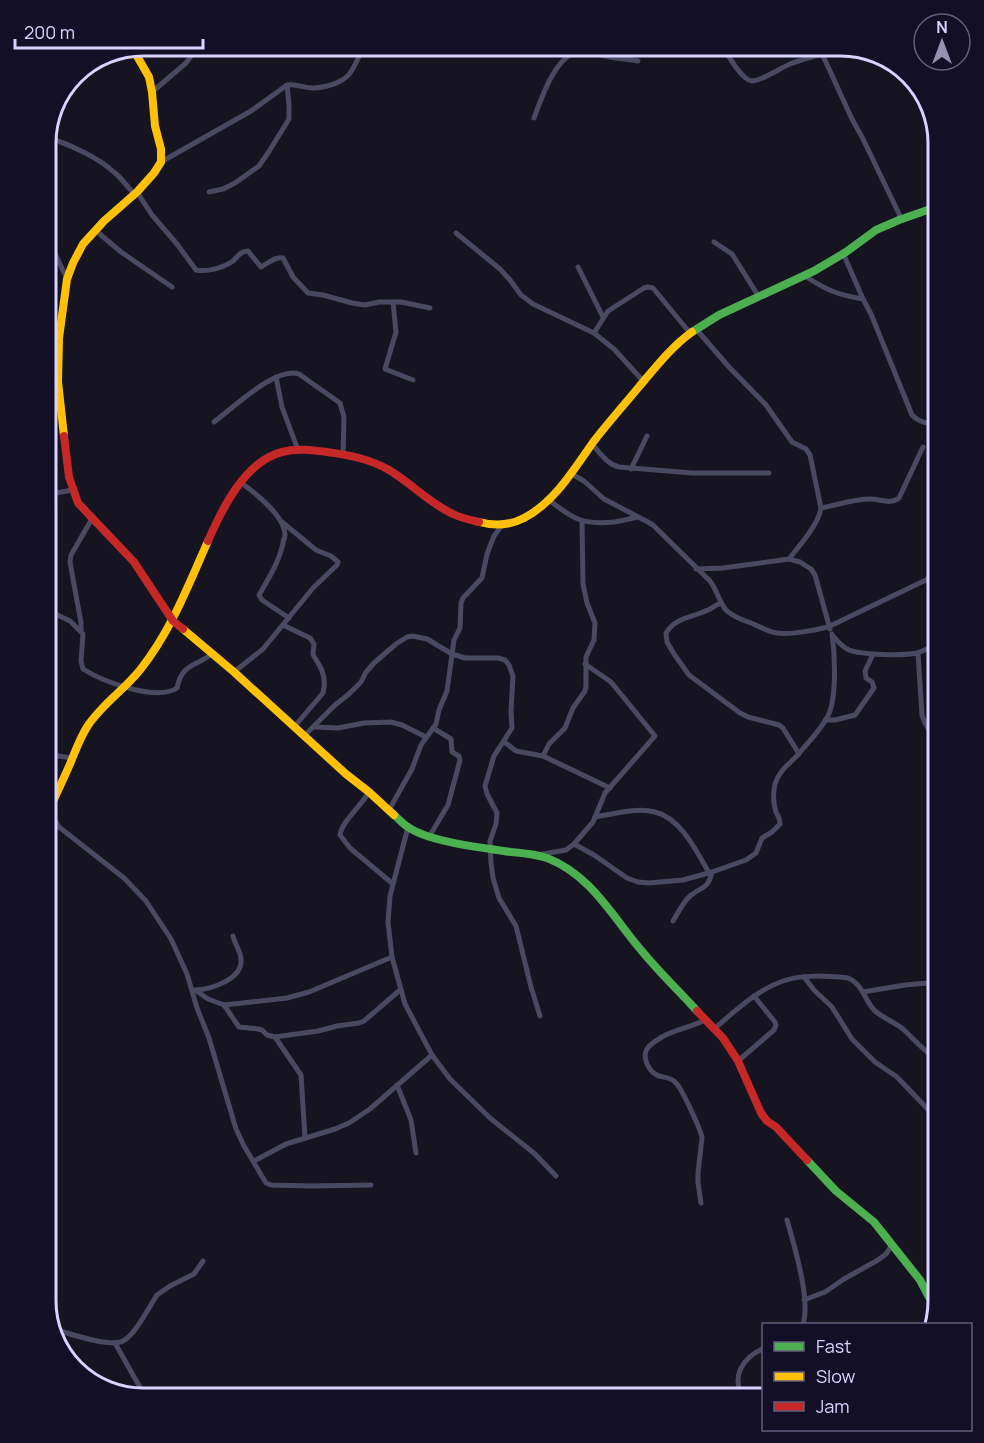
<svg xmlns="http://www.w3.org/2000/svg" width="984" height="1443" font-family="Manrope,sans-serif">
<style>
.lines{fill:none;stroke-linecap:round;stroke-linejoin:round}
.street{stroke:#4a4962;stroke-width:5}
.fast{stroke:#4caf50;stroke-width:8}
.slow{stroke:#ffc107;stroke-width:8}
.jam{stroke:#c62828;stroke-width:8}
.rim{fill:none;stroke:#d9d4ff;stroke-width:3}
</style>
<rect width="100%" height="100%" fill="#161421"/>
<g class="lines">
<g class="street">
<path d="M722 45C727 53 741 80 752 81 762 81 780 68 790 64 800 60 811 57 822 54"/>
<path d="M818 45 852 119 863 139 902 220"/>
<path d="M152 92 186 63 199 45"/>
<path d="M534 118C541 99 557 50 582 52 591 52 601 56 610 57 619 59 629 59 638 61"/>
<path d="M45 137C67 143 98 157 115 173 122 179 128 187 134 194"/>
<path d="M161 162 251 111 287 85C297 83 305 89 315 88 328 87 346 82 352 70 357 62 360 53 365 45"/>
<path d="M137 192 152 215 177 244 196 270C208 272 223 268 233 261 238 256 241 251 248 251L261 267C267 264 275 256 283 258L293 277 308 293 323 295 352 303 365 305 379 302H401L430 308"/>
<path d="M209 192 223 189 235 183 259 166 268 153 289 119V104L287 85"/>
<path d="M45 216 52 247 67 279"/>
<path d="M95 230 121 252 172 287"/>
<path d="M456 233 500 269 510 280 521 295 533 304 594 333 614 349 644 382"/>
<path d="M714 242 732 254 759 297"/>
<path d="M843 253 863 299 871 314 912 415C920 423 928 424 939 423"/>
<path d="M578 267 603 317"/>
<path d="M805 276C826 290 838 295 863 299"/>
<path d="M393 302 396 332 385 369 413 380"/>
<path d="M696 329 729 367 766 405 792 442 806 449 810 455 821 508C819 524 799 546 789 559"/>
<path d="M594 333 608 311 644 288 648 287 653 288 690 333"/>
<path d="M276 377 282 407 298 450"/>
<path d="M45 409 59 400"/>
<path d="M214 422C233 408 276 366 299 374L340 403 344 417 343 455"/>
<path d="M592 444C600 453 607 464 619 467L692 473H769"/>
<path d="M631 469 647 436"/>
<path d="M572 474 584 481 604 499 646 521 653 525 710 581C717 590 719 602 726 610 732 616 742 620 751 623 759 626 768 632 777 633 790 635 816 630 828 627L928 579 939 578"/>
<path d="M240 482C254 492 285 516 285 535 285 540 283 538 283 543 279 562 269 578 259 595L262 600 289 618"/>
<path d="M45 495 72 490"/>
<path d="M549 500C573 519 582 525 614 522 622 521 629 519 637 517"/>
<path d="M821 508C837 505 854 499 870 499 881 499 890 505 899 498L923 447"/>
<path d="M582 521 583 584 587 603 595 623 594 640 586 657V686L585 691 573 708 565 728 549 744 543 756 610 788"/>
<path d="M696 569 723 568 789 559 800 562 811 569 815 575 830 629"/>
<path d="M928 579 939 556"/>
<path d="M720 603C715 606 710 610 703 612 689 618 674 619 666 633L667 642 674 654 689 675 740 713 748 717 779 725 783 728 799 754"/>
<path d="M45 609 70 621 83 634 81 661 83 669C102 681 156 702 177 688 182 664 194 667 212 654"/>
<path d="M283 625 310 638 314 644C314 646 313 652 313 654 313 656 318 662 318 663 324 672 326 682 323 693L294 727"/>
<path d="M81 630V623L70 562 71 555 93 517"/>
<path d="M834 637C838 642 843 647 849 650 862 655 902 656 917 653 924 651 932 646 939 643"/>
<path d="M918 653 922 715C925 726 930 732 939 739"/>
<path d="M234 672 263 649 313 588 337 565 338 562 331 556 316 550 282 522"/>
<path d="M825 720H835L855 715 874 688 872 682 866 678 865 671 873 654"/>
<path d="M314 727 338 728 364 723 391 722 402 725 426 737"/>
<path d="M304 736 335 705 349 694 361 682 366 672 374 663 396 644 407 637 413 636 427 639 452 654 465 658H498L505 660 509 665 513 676 511 711 512 728 494 756 485 786 487 794 497 813 496 824 490 841 491 863 493 878 499 898 516 926 531 987 540 1016"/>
<path d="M503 742 507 744 516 751 543 756"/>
<path d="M45 754 72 758"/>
<path d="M369 792C362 805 342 821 340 835L350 848 393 884"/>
<path d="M51 806 53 817 59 827 124 878 146 901 171 939 187 974 197 1008 209 1038 236 1129 244 1146 266 1183 271 1185 311 1186 371 1185"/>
<path d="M389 810 412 769 421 745 436 724 439 710 447 691 454 640 460 628 461 603 463 598 482 578 487 554 494 536 502 525"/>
<path d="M595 817C614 814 636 807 655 812 681 818 697 852 709 873"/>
<path d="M45 825 58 827"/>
<path d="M408 827 390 896 388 922 392 957 405 1004 432 1055 450 1079 490 1118 535 1154 556 1176"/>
<path d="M429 837 448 805 460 760 459 756 452 752 451 739 433 728"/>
<path d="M574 844 594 855 627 878 638 882 649 883 683 880 712 872 746 860 756 853 762 838 772 832 780 824C780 819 778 816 776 812 773 803 773 793 775 784 780 768 791 764 800 752 810 741 821 729 828 716 837 697 835 655 832 634"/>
<path d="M537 855 566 850 574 844 593 822 605 793 655 736 611 682 585 664"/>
<path d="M673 921C678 913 683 902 690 896 703 885 707 891 712 872"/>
<path d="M804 977 814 990 832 1007 852 1039 875 1062 897 1077 939 1121"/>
<path d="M195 990 208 999 224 1005 287 998 309 992 392 957"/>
<path d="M196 990C212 989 243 979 241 959 241 952 235 945 233 936"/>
<path d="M863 992 905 985 939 982"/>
<path d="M224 1005 239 1027 258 1029 262 1030 267 1035 275 1037 318 1031 337 1026 359 1023 364 1021 400 990"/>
<path d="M714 1029C735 1011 757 990 783 981 803 974 828 976 848 978 863 984 864 1000 875 1011 883 1018 894 1022 903 1029 915 1040 925 1053 939 1060"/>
<path d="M275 1037 301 1075 305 1137"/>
<path d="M738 1061 774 1030 776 1025 775 1022 754 996"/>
<path d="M397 1085 411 1120 416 1153"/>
<path d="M254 1161 286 1144 335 1129 349 1123 370 1109 432 1055"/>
<path d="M701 1203 698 1183V1173L702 1138C701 1130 682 1089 676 1083 669 1075 662 1079 655 1074 648 1069 642 1057 647 1049 650 1044 657 1040 662 1037 673 1030 692 1027 705 1020"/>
<path d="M787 1220C794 1245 811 1300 803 1324"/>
<path d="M804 1300 825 1292 844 1279 878 1260 886 1254 892 1245"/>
<path d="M53 1329C68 1333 110 1348 123 1341 135 1335 149 1307 157 1295L170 1286 194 1274 203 1261"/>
<path d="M115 1343 146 1398"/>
<path d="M198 1398 202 1394"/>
<path d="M743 1398C731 1376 742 1358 764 1348"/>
</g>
<g class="fast">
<path d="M692 332 719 315 814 271 846 252 876 230 899 220 939 206"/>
<path d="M394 815C399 819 403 824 408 827 429 842 484 848 511 852 522 853 536 854 547 858 591 875 612 916 641 950 658 971 679 991 697 1011"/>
<path d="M807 1160 836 1191 874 1222 920 1280 936 1310"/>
</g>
<g class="slow">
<path d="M64 436 58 382 59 338 67 279 73 263 83 244 104 221 137 192 154 173 161 162V149L155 126 152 92 149 77 133 49"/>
<path d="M479 522C494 526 509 526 524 518 555 502 574 469 594 441 608 423 623 406 638 388 655 368 671 347 692 332"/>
<path d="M183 629 234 672 346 774 369 792 394 815"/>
<path d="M45 816 51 806C57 792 64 778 70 764 75 752 80 738 87 727 101 705 124 690 140 670 171 631 188 586 208 541"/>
</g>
<g class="jam">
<path d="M64 436 69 477 78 503 134 562 173 621 183 629"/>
<path d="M208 541C222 509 245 461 282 452 297 448 312 450 327 452 349 455 370 459 389 470 411 483 429 503 453 514 461 518 470 520 479 522"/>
<path d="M697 1011 723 1038 738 1061 761 1113 767 1121 776 1127 807 1160"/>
</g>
</g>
<path d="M0 0H984V1443H0ZM143 56H841A87 87 0 0 1 928 143V1301A87 87 0 0 1 841 1388H143A87 87 0 0 1 56 1301V143A87 87 0 0 1 143 56Z" fill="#130f26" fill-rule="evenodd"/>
<path class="rim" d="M143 56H841A87 87 0 0 1 928 143V1301A87 87 0 0 1 841 1388H143A87 87 0 0 1 56 1301V143A87 87 0 0 1 143 56Z"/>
<rect x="762" y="1323" width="210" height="108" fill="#130f26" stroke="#625e7d" stroke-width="1.5"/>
<rect x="774" y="1342" width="30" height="9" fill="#4caf50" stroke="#625e7d" stroke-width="1.5"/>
<text x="816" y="1353" font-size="18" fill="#d9d4ff">Fast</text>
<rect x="774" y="1372" width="30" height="9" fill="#ffc107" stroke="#625e7d" stroke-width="1.5"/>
<text x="816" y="1383" font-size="18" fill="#d9d4ff">Slow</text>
<rect x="774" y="1402" width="30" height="9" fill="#c62828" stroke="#625e7d" stroke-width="1.5"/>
<text x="816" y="1413" font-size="18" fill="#d9d4ff">Jam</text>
<g transform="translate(942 42)"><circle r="28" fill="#130f26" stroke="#625e7d" stroke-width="1.5"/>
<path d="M0-4.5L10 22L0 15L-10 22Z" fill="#9591b1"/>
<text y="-9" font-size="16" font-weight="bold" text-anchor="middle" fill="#d9d4ff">N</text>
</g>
<path d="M15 39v9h188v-9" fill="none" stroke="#d9d4ff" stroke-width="3"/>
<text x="24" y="39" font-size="18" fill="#d9d4ff" stroke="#130f26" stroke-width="4.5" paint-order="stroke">200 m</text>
</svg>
